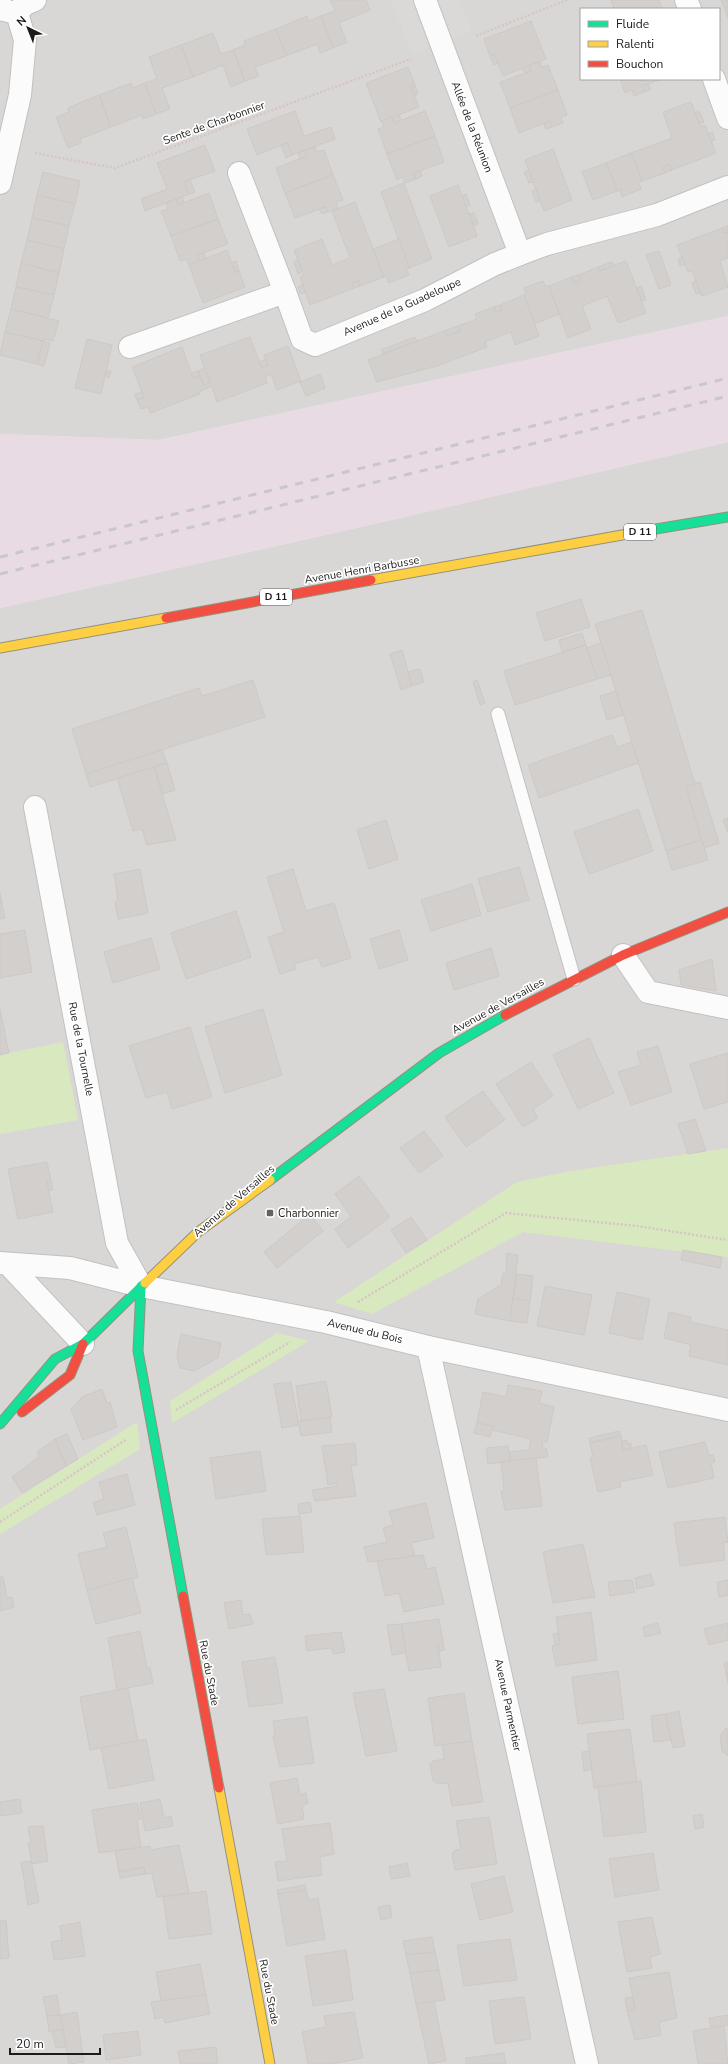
<svg xmlns="http://www.w3.org/2000/svg" width="728" height="2064" font-family="'Nunito Sans',sans-serif">
<style>
.residential{fill:#d9d7d5;fill-rule:evenodd}
.industrial{fill:#e8dbe4}
.grass{fill:#d8e9c0}
.parking{fill:#dad9d7}
.building{fill:#d2cfcd;stroke:#cdc9c5}
.lines{fill:none;stroke-linecap:round;stroke-linejoin:round}
.lane-casing{stroke:#c2c1c0;stroke-width:15}
.street-casing{stroke:#c2c1c0;stroke-width:24}
.fast-casing{stroke:#93937c;stroke-width:11}
.slow-casing{stroke:#93937c;stroke-width:11}
.jam-casing{stroke:#93937c;stroke-width:11}
.path{stroke:#d6c5c3;stroke-width:2.5;stroke-dasharray:2 2;stroke-linecap:butt}
.lane{stroke:#fcfbfb;stroke-width:13}
.street{stroke:#fcfbfb;stroke-width:22}
.fast{stroke:#16e098;stroke-width:9}
.slow{stroke:#ffcf43;stroke-width:9}
.jam{stroke:#f24e42;stroke-width:9}
.rail{stroke:#c9c8c8;stroke-width:3;stroke-dasharray:8 8;stroke-linecap:butt}
.poi-dot{fill:#636261;stroke:#fff;stroke-width:1.5}
.labels{text-anchor:middle;dominant-baseline:central;stroke-width:3.5;stroke-linejoin:round;paint-order:stroke}
.shield{fill:#fff;stroke:#5f5f5f;stroke-width:1}
.shield-label{font-size:10px;font-weight:bold;fill:#1b1b1b}
.street-label{font-size:11px;fill:#1b1b1b;stroke:#fff}
.poi-label{font-size:11px;fill:#1b1b1b;stroke:#fff;text-anchor:start}
</style>
<rect width="100%" height="100%" fill="#eae7e4"/>
<g class="residential">
<path d="M0 0H728V316L159 440 0 434ZM581 9H719V79H581Z"/>
<path d="M728 442V2064H0V608L383 522Z"/>
</g>
<path class="industrial" d="M728 316V442L383 522 0 608V434L159 440Z"/>
<g class="grass">
<path d="M63 1042 78 1120 0 1134V1055Z"/>
<path d="M728 1148V1257L523 1232 372 1314 334 1302 517 1182 571 1171Z"/>
<path d="M277 1333 309 1341 172 1423 170 1401Z"/>
<path d="M137 1422 140 1449 0 1534V1509Z"/>
</g>
<path class="parking" d="M391 0H460L472 31 412 54Z"/>
<g class="building">
<path d="M330 0H366L370 10 339 23 347 42 333 48 321 16 335 11Z"/>
<path d="M611 0H659L662 9H614Z"/>
<path d="M721 0H728V18Z"/>
<path d="M307 16 309 21 321 16 333 48 320 53 317 44 286 56 276 29Z"/>
<path d="M531 21 546 59 503 76 494 54 490 56 484 39Z"/>
<path d="M276 29 286 56 255 67 259 76 245 81 233 50 245 45 244 41Z"/>
<path d="M213 33 221 54 233 50 245 81 231 87 223 65 193 77 181 45Z"/>
<path d="M181 45 193 77 162 88 170 109 156 114 145 83 157 79 149 57Z"/>
<path d="M494 54 498 63 494 65 490 56Z"/>
<path d="M540 62 542 67 548 65 558 90 510 108 500 82 531 71 529 65Z"/>
<path d="M529 65 531 71 525 73 523 68Z"/>
<path d="M408 67 415 85 411 87 419 107 381 122 366 83Z"/>
<path d="M620 79H662L642 86 644 92 634 96 632 90 625 93Z"/>
<path d="M131 83 133 88 145 83 156 114 143 119 142 115 111 127 99 95Z"/>
<path d="M648 84 651 90 644 92 642 86Z"/>
<path d="M415 85 418 94 414 96 411 87Z"/>
<path d="M558 90 567 115 561 117 563 123 552 127 550 121 519 133 510 108Z"/>
<path d="M99 95 111 127 80 139 81 143 68 148 56 117 69 112 68 108Z"/>
<path d="M691 102 701 127 705 125 716 153 672 170 669 164 663 167 665 173 642 181 631 153 672 138 663 112Z"/>
<path d="M295 111 304 136 331 127 335 139 292 155 287 143 257 155 247 129Z"/>
<path d="M425 111 435 136 387 154 378 129 384 127 382 121 392 117 394 123Z"/>
<path d="M699 111 704 122 699 124 695 113Z"/>
<path d="M399 115 401 120 394 123 392 117Z"/>
<path d="M550 121 552 127 546 129 544 124Z"/>
<path d="M712 132 715 140 711 141 708 134Z"/>
<path d="M435 136 444 162 413 173 416 179 405 183 403 177 397 180 387 154Z"/>
<path d="M287 143 292 155 286 158 281 145Z"/>
<path d="M205 145 215 171 184 182 189 194 145 211 141 199 167 189 157 163Z"/>
<path d="M315 147 317 152 324 150 333 175 285 193 276 168 307 156 304 151Z"/>
<path d="M553 149 572 200 544 211 525 160Z"/>
<path d="M304 151 307 156 300 159 298 153Z"/>
<path d="M631 153 642 181 639 183 641 189 622 197 620 190 617 191 606 163Z"/>
<path d="M606 163 617 191 593 200 582 172Z"/>
<path d="M669 164 672 170 665 173 663 167Z"/>
<path d="M529 170 533 182 529 183 524 172Z"/>
<path d="M420 171 422 176 416 179 413 173Z"/>
<path d="M43 172 80 181 75 204 37 195Z"/>
<path d="M333 175 343 200 336 202 338 208 328 212 326 207 295 218 285 193Z"/>
<path d="M190 180 195 192 189 194 184 182Z"/>
<path d="M404 183 432 259 409 268 381 192Z"/>
<path d="M458 185 477 236 449 247 430 196Z"/>
<path d="M536 189 540 201 536 202 532 191Z"/>
<path d="M209 193 218 219 171 236 161 211 168 209 166 203 176 199 178 205Z"/>
<path d="M466 194 470 205 466 207 462 196Z"/>
<path d="M37 195 75 204 69 226 32 218Z"/>
<path d="M182 197 184 202 178 205 176 199Z"/>
<path d="M355 202 384 277 360 286 359 281 352 283 354 288 310 305 300 277 304 275 294 250 322 239 332 265 350 258 332 211Z"/>
<path d="M326 207 328 212 322 214 319 209Z"/>
<path d="M474 213 478 224 474 226 469 214Z"/>
<path d="M32 218 69 226 64 249 27 240Z"/>
<path d="M218 219 228 244 197 255 200 261 189 265 187 259 180 261 171 236Z"/>
<path d="M728 225V232L724 233 722 228Z"/>
<path d="M722 228 724 233 728 232V258L720 261 728 287 702 296 692 271 688 272 677 245Z"/>
<path d="M399 239 409 268 406 269 409 275 389 283 386 276 384 277 373 249Z"/>
<path d="M27 240 64 249 59 273 21 263Z"/>
<path d="M227 250 235 272 239 271 245 287 203 303 189 265Z"/>
<path d="M659 251 671 285 659 289 646 255Z"/>
<path d="M204 253 206 258 200 261 197 255Z"/>
<path d="M682 257 685 264 680 266 678 259Z"/>
<path d="M298 260 302 272 298 274 294 262Z"/>
<path d="M236 261 239 271 235 272 231 263Z"/>
<path d="M626 261 646 313 618 323 607 296 582 306 591 329 568 338 549 286 572 277 574 283 581 281 579 275 598 267 599 271Z"/>
<path d="M612 262 613 266 599 271 598 267Z"/>
<path d="M21 263 59 273 54 295 16 287Z"/>
<path d="M579 275 581 281 574 283 572 277Z"/>
<path d="M359 281 360 286 354 288 352 283Z"/>
<path d="M543 281 546 287 549 286 559 314 534 324 524 295 526 294 524 288Z"/>
<path d="M696 281 700 293 696 294 692 283Z"/>
<path d="M303 285 305 292 301 294 298 287Z"/>
<path d="M641 286 646 300 642 301 637 288Z"/>
<path d="M16 287 54 295 48 318 11 309Z"/>
<path d="M524 295 539 336 515 345 511 332 485 342 487 347 437 366 377 382 368 360 444 331 447 336 460 331 458 326 477 319 475 314 494 307 496 312 502 310 500 305Z"/>
<path d="M500 305 502 310 496 312 494 307Z"/>
<path d="M11 309 59 321 53 341 44 339 43 341 5 332Z"/>
<path d="M458 326 460 331 447 336 444 331Z"/>
<path d="M5 332 43 341 37 364 0 355Z"/>
<path d="M250 337 261 367 268 365 264 355 288 346 301 381 277 390 271 374 265 377 267 383 217 402 212 386 199 392 200 394 150 413 148 407 141 409 137 400 144 397 132 367 182 347 193 378 200 376 204 385 210 383 200 355Z"/>
<path d="M415 337 417 341 383 354 381 350Z"/>
<path d="M87 339 112 345 101 394 75 388Z"/>
<path d="M43 341 50 343 44 366 37 364Z"/>
<path d="M266 359 268 365 261 367 259 362Z"/>
<path d="M205 368 210 383 204 385 198 371Z"/>
<path d="M107 371H111L109 378 105 376Z"/>
<path d="M198 371 200 376 193 378 191 373Z"/>
<path d="M320 374 325 388 306 396 300 382Z"/>
<path d="M142 392 144 397 137 400 135 394Z"/>
<path d="M581 599 590 627 545 641 536 613Z"/>
<path d="M642 610 695 784 686 787 702 840 666 851 595 624Z"/>
<path d="M582 633 586 645 562 652 559 640Z"/>
<path d="M601 643 611 675 597 679 587 648Z"/>
<path d="M586 645 597 679 515 705 504 671Z"/>
<path d="M402 650 412 686 401 690 390 654Z"/>
<path d="M420 669 424 682 412 686 408 672Z"/>
<path d="M253 680 265 717 86 774 72 729 199 688 202 696Z"/>
<path d="M477 680 485 703 480 705 473 682Z"/>
<path d="M616 691 623 715 607 720 600 696Z"/>
<path d="M612 735 617 747 632 742 638 763 539 798 528 765Z"/>
<path d="M162 750 167 763 90 787 86 774Z"/>
<path d="M167 763 175 790 163 794 154 767Z"/>
<path d="M154 767 176 840 147 845 142 829 133 831 117 778Z"/>
<path d="M700 782 719 843 704 848 686 787Z"/>
<path d="M638 809 653 851 589 874 574 832Z"/>
<path d="M728 818V833L723 820Z"/>
<path d="M386 820 398 859 369 869 357 830Z"/>
<path d="M702 840 708 860 672 870 666 851Z"/>
<path d="M519 867 529 900 488 912 478 879Z"/>
<path d="M140 869 148 913 118 919 115 902 118 901 114 874Z"/>
<path d="M293 869 306 911 334 903 351 958 322 967 318 957 294 964 296 969 280 974 268 937 284 932 267 877Z"/>
<path d="M472 884 481 915 431 931 421 900Z"/>
<path d="M0 893 5 918 0 919Z"/>
<path d="M236 911 251 957 186 979 171 933Z"/>
<path d="M25 930 32 972 0 978V934Z"/>
<path d="M399 930 408 960 379 969 370 939Z"/>
<path d="M151 938 160 969 113 983 104 952Z"/>
<path d="M491 948 499 976 454 990 446 963Z"/>
<path d="M712 959 716 991 681 985 679 970Z"/>
<path d="M0 1009 9 1053 0 1055Z"/>
<path d="M263 1009 282 1075 225 1093 205 1027Z"/>
<path d="M190 1027 212 1097 172 1109 167 1092 146 1098 129 1046Z"/>
<path d="M589 1038 614 1093 578 1109 553 1055Z"/>
<path d="M658 1046 672 1092 631 1105 618 1072 641 1065 637 1052Z"/>
<path d="M728 1053V1102L704 1109 690 1064Z"/>
<path d="M531 1062 553 1096 533 1109 538 1118 523 1127 496 1084Z"/>
<path d="M483 1091 505 1120 466 1147 445 1117Z"/>
<path d="M695 1119 706 1151 688 1154 678 1124Z"/>
<path d="M424 1131 443 1156 419 1173 400 1148Z"/>
<path d="M47 1162 51 1181 47 1182 53 1212 18 1219 8 1169Z"/>
<path d="M359 1176 390 1217 348 1248 335 1229 351 1217 335 1194Z"/>
<path d="M51 1181 53 1190 49 1191 47 1182Z"/>
<path d="M310 1214 323 1231 277 1268 264 1252Z"/>
<path d="M411 1217 427 1240 406 1253 391 1230Z"/>
<path d="M683 1250 722 1257 720 1268 681 1260Z"/>
<path d="M507 1253 518 1255 510 1321 475 1314 478 1299 501 1285 503 1273H506Z"/>
<path d="M517 1274 533 1276 530 1301 513 1298Z"/>
<path d="M545 1286 592 1295 584 1335 537 1326Z"/>
<path d="M617 1292 650 1299 642 1340 609 1333Z"/>
<path d="M513 1298 530 1301 527 1323 510 1321Z"/>
<path d="M669 1312 691 1317 690 1322 728 1330V1365L689 1356 691 1345 664 1338Z"/>
<path d="M181 1334 221 1343 218 1358 194 1371 180 1368 177 1355Z"/>
<path d="M326 1381 332 1417 301 1421 296 1386Z"/>
<path d="M291 1382 299 1425 282 1428 274 1384Z"/>
<path d="M508 1385 542 1391 539 1403 554 1407 547 1442H543L542 1448H546L548 1457 510 1461 509 1452 529 1450 531 1439 492 1430 493 1426 477 1423 483 1392 506 1397Z"/>
<path d="M102 1389 107 1403 110 1402 117 1427 83 1440 71 1409 82 1397Z"/>
<path d="M330 1417 332 1432 301 1436 298 1422Z"/>
<path d="M477 1423 493 1426 490 1437 474 1433Z"/>
<path d="M619 1431 621 1436 590 1443 589 1438Z"/>
<path d="M67 1434 78 1459 66 1466 55 1439Z"/>
<path d="M621 1436 623 1450 646 1445 653 1475 620 1482 621 1487 598 1492 590 1458 593 1457 590 1443Z"/>
<path d="M55 1439 66 1466 22 1493 12 1477 39 1457 37 1452Z"/>
<path d="M627 1440 628 1444 631 1443V1448L623 1450 622 1441Z"/>
<path d="M705 1442 709 1456 713 1455 715 1462 711 1463 714 1478 668 1488 659 1452Z"/>
<path d="M355 1443 357 1465 351 1466 356 1496 315 1501 312 1490 337 1486V1483L328 1485 322 1446Z"/>
<path d="M508 1446 510 1461 488 1464 486 1448Z"/>
<path d="M260 1451 266 1491 216 1499 210 1458Z"/>
<path d="M536 1458 542 1506 505 1510 501 1491 504 1490 501 1462Z"/>
<path d="M127 1474 135 1505 97 1515 93 1503 104 1499 99 1482Z"/>
<path d="M310 1502 312 1512 299 1514 298 1504Z"/>
<path d="M426 1503 434 1538 411 1543 415 1556 368 1562 364 1547 387 1542 383 1528 393 1525 389 1511Z"/>
<path d="M300 1516 304 1552 266 1555 262 1519Z"/>
<path d="M725 1517 728 1542 723 1543 725 1560 680 1566 674 1523Z"/>
<path d="M126 1527 138 1577 87 1590 78 1554 107 1547 103 1533Z"/>
<path d="M583 1544 595 1597 553 1603 543 1552Z"/>
<path d="M423 1555 427 1569 435 1567 444 1604 404 1612 399 1593 385 1596 377 1561Z"/>
<path d="M651 1574 654 1585 637 1589 635 1578Z"/>
<path d="M0 1577H3L7 1598 12 1597 14 1607 0 1611Z"/>
<path d="M132 1578 141 1613 96 1624 87 1590Z"/>
<path d="M632 1580 635 1592 610 1596 608 1582Z"/>
<path d="M728 1580V1595L719 1597 717 1582Z"/>
<path d="M241 1600 243 1615 250 1614 253 1624 229 1629 224 1603Z"/>
<path d="M591 1612 597 1660 556 1666 552 1646 560 1644 556 1617Z"/>
<path d="M439 1619 443 1642 438 1644 441 1667 409 1671 401 1624Z"/>
<path d="M658 1623 661 1633 645 1637 643 1627Z"/>
<path d="M728 1623V1640L709 1645 704 1629Z"/>
<path d="M401 1624 406 1653 392 1655 387 1625Z"/>
<path d="M140 1631 147 1668H150L153 1683 117 1690 108 1638Z"/>
<path d="M341 1632 345 1652 333 1654 331 1648 307 1651 305 1636Z"/>
<path d="M558 1633 560 1644 555 1645 553 1634Z"/>
<path d="M443 1642 444 1650 439 1651 438 1644Z"/>
<path d="M275 1657 283 1703 249 1707 242 1662Z"/>
<path d="M728 1662V1683L724 1663Z"/>
<path d="M618 1671 624 1719 578 1724 572 1677Z"/>
<path d="M128 1688 138 1741 90 1750 80 1697Z"/>
<path d="M384 1689 397 1751 366 1756 353 1693Z"/>
<path d="M464 1693 472 1741 435 1746 428 1698Z"/>
<path d="M679 1711 685 1746 673 1748 665 1714Z"/>
<path d="M665 1714 671 1740 654 1742 651 1716Z"/>
<path d="M307 1717 314 1763 280 1767 273 1737 275 1736 273 1721Z"/>
<path d="M726 1728H728V1756L722 1751 720 1736Z"/>
<path d="M630 1729 637 1782 594 1788 587 1734Z"/>
<path d="M146 1739 154 1780 109 1789 101 1748Z"/>
<path d="M472 1741 483 1802 452 1806 448 1783 438 1784 433 1781 430 1765 433 1761 444 1759 442 1745Z"/>
<path d="M589 1751 592 1769 584 1771 582 1752Z"/>
<path d="M297 1778 300 1795 306 1793 308 1803 302 1805 304 1819 278 1824 270 1783Z"/>
<path d="M641 1781 646 1832 604 1837 598 1787Z"/>
<path d="M20 1799 22 1813 0 1816V1802Z"/>
<path d="M160 1799 164 1818 171 1816 173 1826 145 1831 140 1803Z"/>
<path d="M137 1803 141 1819 137 1820 141 1847 99 1853 92 1810Z"/>
<path d="M702 1814 704 1827 695 1829 693 1816Z"/>
<path d="M489 1817 497 1864 455 1870 452 1854 455 1850 461 1849 456 1821Z"/>
<path d="M330 1823 334 1854 320 1857 322 1875 278 1881 275 1862 287 1861 282 1829Z"/>
<path d="M43 1826 48 1861 32 1864 28 1843H31L28 1827Z"/>
<path d="M179 1845 189 1893 157 1897 152 1873 145 1874 144 1867 119 1872 115 1851 150 1846 151 1850Z"/>
<path d="M653 1853 659 1890 615 1897 609 1859Z"/>
<path d="M31 1861 39 1902 28 1905 21 1862Z"/>
<path d="M407 1863 410 1876 391 1879 389 1867Z"/>
<path d="M144 1867 145 1874 120 1878 119 1872Z"/>
<path d="M504 1876 513 1912 480 1920 471 1884Z"/>
<path d="M305 1885 306 1890 278 1894 277 1890Z"/>
<path d="M306 1890 309 1900 318 1898 325 1939 287 1946 278 1894Z"/>
<path d="M206 1891 212 1934 169 1939 163 1897Z"/>
<path d="M390 1905 392 1917 381 1920 378 1907Z"/>
<path d="M652 1917 660 1954 650 1957 652 1968 627 1972 618 1922Z"/>
<path d="M6 1920 9 1958 0 1959V1921Z"/>
<path d="M80 1922 85 1956 54 1960 51 1942 62 1940 60 1926Z"/>
<path d="M432 1937 435 1952 406 1955 403 1941Z"/>
<path d="M510 1939 517 1980 464 1986 457 1945Z"/>
<path d="M346 1950 353 2000 313 2006 305 1956Z"/>
<path d="M435 1952 439 1970 410 1973 406 1955Z"/>
<path d="M200 1964 206 1995 161 2001 156 1972Z"/>
<path d="M439 1970 445 2000 416 2004 410 1973Z"/>
<path d="M669 1972 677 2018 659 2022 661 2035 635 2040 627 2011 635 2009 629 1978Z"/>
<path d="M57 1995 60 2015 47 2016 43 1997Z"/>
<path d="M206 1995 210 2014 165 2023 163 2017 155 2019 151 2002Z"/>
<path d="M524 1997 531 2039 495 2044 489 2001Z"/>
<path d="M632 1997 635 2009 627 2011 625 1998Z"/>
<path d="M434 2001 446 2061 429 2064 416 2004Z"/>
<path d="M77 2012 84 2062 69 2064 60 2015Z"/>
<path d="M354 2012 363 2058 331 2064H308L302 2032 326 2027 324 2016Z"/>
<path d="M60 2015 63 2030 49 2032 47 2016Z"/>
<path d="M728 2015V2025L711 2028 709 2018Z"/>
<path d="M724 2026 728 2064H698L693 2031Z"/>
<path d="M63 2030 66 2047 56 2048 52 2031Z"/>
<path d="M138 2031 141 2055 106 2060 103 2035Z"/>
<path d="M216 2047 218 2064H180L178 2051Z"/>
<path d="M504 2053 506 2064H466V2058Z"/>
</g>
<g class="lines">
<defs>
<path id="lane" d="M498 714 574 979"/>
<g id="street">
<path d="M425 0 520 254"/>
<path d="M686 0 690 9"/>
<path d="M0 4 4 10 17 13 25 40 20 95 0 183"/>
<path d="M17 13 25 4 35 0"/>
<path d="M714 79 728 118"/>
<path d="M239 173 285 292"/>
<path d="M130 347 285 292 302 339 315 345 425 300 495 264 520 254 547 244 657 215 728 187"/>
<path d="M35 807 117 1243 141 1286"/>
<path d="M623 955 648 992 728 1008"/>
<path d="M0 1263 70 1268 141 1286 326 1322 428 1347 728 1410"/>
<path d="M8 1264 83 1344"/>
<path d="M428 1347 587 2064"/>
</g>
<g id="fast">
<path d="M650 530 728 517"/>
<path d="M270 1180 439 1053 505 1015"/>
<path d="M141 1286 138 1351 183 1596"/>
<path d="M0 1424 55 1359 83 1344 145 1283"/>
</g>
<g id="slow">
<path d="M371 580 650 530"/>
<path d="M0 648 166 618"/>
<path d="M145 1283 198 1232 270 1180"/>
<path d="M219 1788 270 2064"/>
</g>
<g id="jam">
<path d="M166 618 371 580"/>
<path d="M505 1015 623 955 728 912"/>
<path d="M22 1412 70 1375 83 1344"/>
<path d="M183 1596 219 1788"/>
</g>
</defs>
<use href="#lane" class="lane-casing"/>
<use href="#street" class="street-casing"/>
<use href="#fast" class="fast-casing"/>
<use href="#slow" class="slow-casing"/>
<use href="#jam" class="jam-casing"/>
<g class="path">
<path d="M476 36 567 0"/>
<path d="M35 153 115 168 411 59"/>
<path d="M358 1302 506 1213 637 1226 728 1240"/>
<path d="M176 1410 290 1342"/>
<path d="M0 1522 127 1439"/>
</g>
<use href="#lane" class="lane"/>
<use href="#street" class="street"/>
<use href="#fast" class="fast"/>
<use href="#slow" class="slow"/>
<use href="#jam" class="jam"/>
<g class="rail">
<path d="M0 557 728 378"/>
<path d="M0 574 728 396"/>
</g>
</g>
<rect class="poi-dot" x="266" y="1209" width="8" height="8" rx="2"/>
<g class="labels">
<g class="shield">
<rect x="624" y="524" width="32" height="16" rx="3"/>
<rect x="260" y="589" width="32" height="16" rx="3"/>
</g>
<g class="shield-label">
<text x="640" y="532">D 11</text>
<text x="276" y="597">D 11</text>
</g>
<g class="street-label">
<text transform="translate(214 123) rotate(-20)">Sente de Charbonnier</text>
<text transform="translate(472 127) rotate(69)">Allée de la Réunion</text>
<text transform="translate(402 307) rotate(-24)">Avenue de la Guadeloupe</text>
<text transform="translate(362 570) rotate(-10)">Avenue Henri Barbusse</text>
<text transform="translate(498 1006) rotate(-29)">Avenue de Versailles</text>
<text transform="translate(81 1049) rotate(79)">Rue de la Tournelle</text>
<text transform="translate(234 1201) rotate(-41)">Avenue de Versailles</text>
<text transform="translate(365 1331) rotate(13)">Avenue du Bois</text>
<text transform="translate(209 1673) rotate(79)">Rue du Stade</text>
<text transform="translate(508 1705) rotate(78)">Avenue Parmentier</text>
<text transform="translate(269 1992) rotate(79)">Rue du Stade</text>
</g>
<g class="poi-label">
<text x="278" y="1213">Charbonnier</text>
</g>
</g>
<rect x="580" y="8" width="140" height="72" fill="#ffffff" stroke="#a4a4a4"/>
<rect x="588" y="21" width="20" height="6" fill="#16e098" stroke="#a4a4a4"/>
<text x="616" y="28" font-size="12" fill="#1b1b1b">Fluide</text>
<rect x="588" y="41" width="20" height="6" fill="#ffcf43" stroke="#a4a4a4"/>
<text x="616" y="48" font-size="12" fill="#1b1b1b">Ralenti</text>
<rect x="588" y="61" width="20" height="6" fill="#f24e42" stroke="#a4a4a4"/>
<text x="616" y="68" font-size="12" fill="#1b1b1b">Bouchon</text>
<g transform="translate(28 28) rotate(317)" stroke="#ffffff" stroke-width="3" paint-order="stroke">
<path d="M0-3L7 15L0 10L-7 15Z" fill="#1b1b1b"/>
<text y="-6" font-size="11" font-weight="bold" text-anchor="middle" fill="#1b1b1b">N</text>
</g>
<path d="M10 2048v6h90v-6" fill="none" stroke="#1b1b1b" stroke-width="2"/>
<text x="16" y="2048" font-size="12" fill="#1b1b1b" stroke="#ffffff" stroke-width="3" paint-order="stroke">20 m</text>
</svg>
